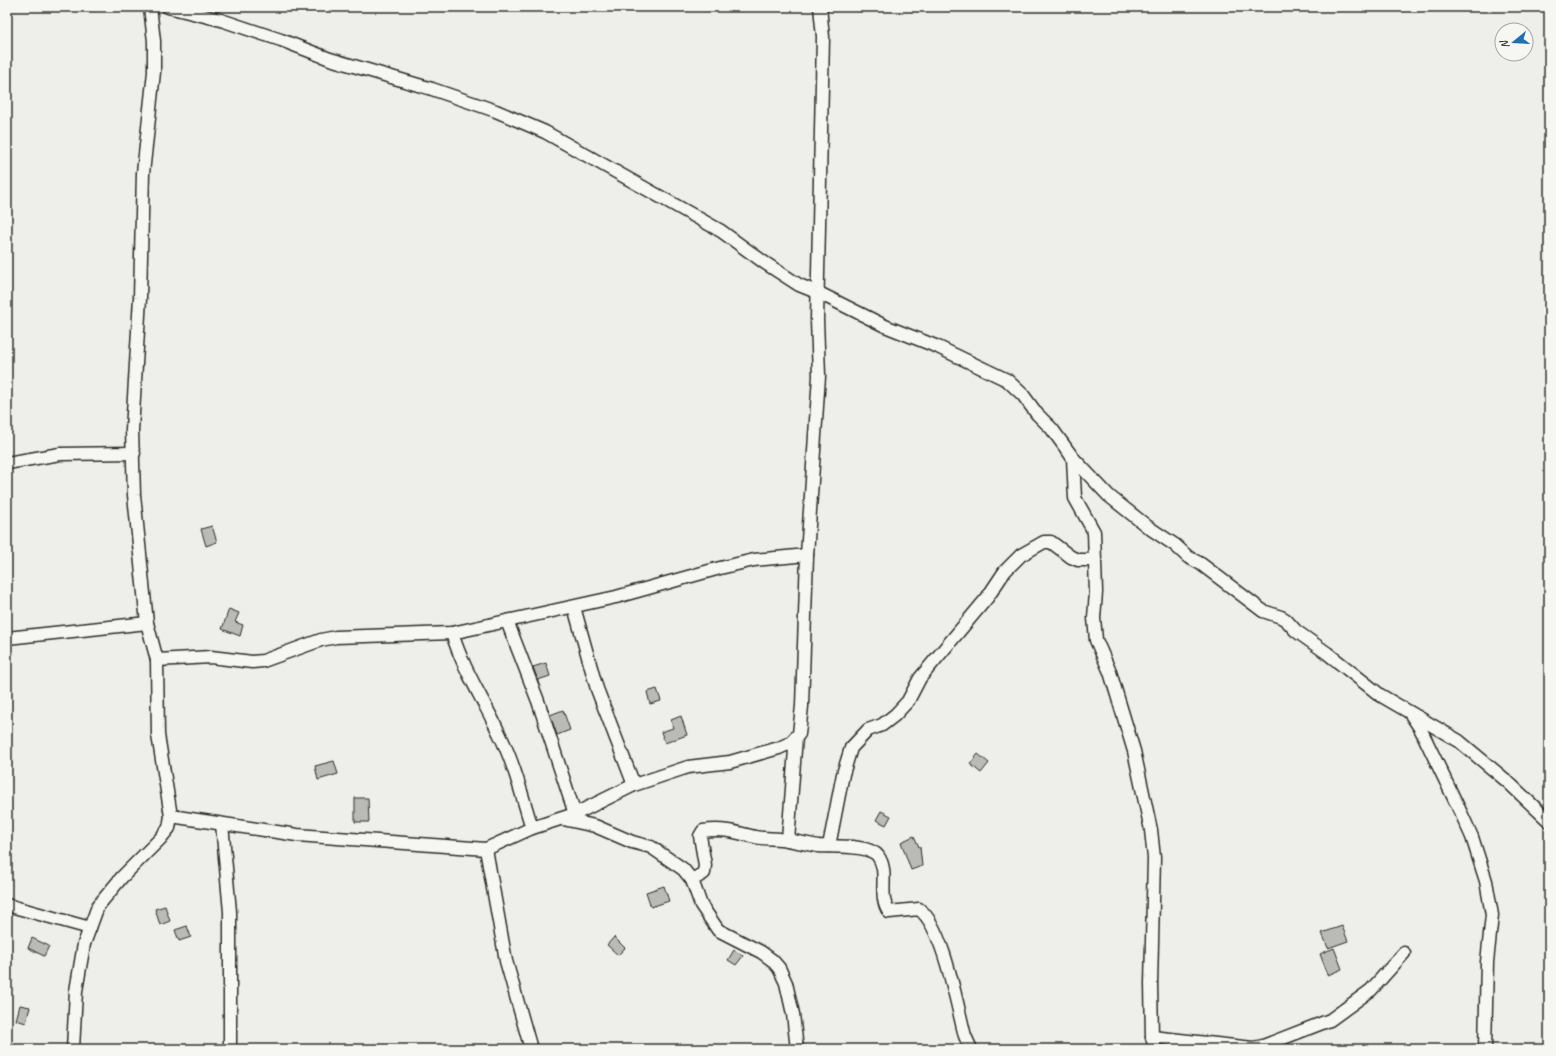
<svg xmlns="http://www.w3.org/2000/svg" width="1556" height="1056" font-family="Caveat,sans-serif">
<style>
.building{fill:#babab7;stroke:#2b2b2b}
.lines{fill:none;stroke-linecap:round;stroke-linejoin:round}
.street-casing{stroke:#2b2b2b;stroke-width:15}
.street{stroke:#f6f6f2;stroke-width:12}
</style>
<rect width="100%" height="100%" fill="#eeeeea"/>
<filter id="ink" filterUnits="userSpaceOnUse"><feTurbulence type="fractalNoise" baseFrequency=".025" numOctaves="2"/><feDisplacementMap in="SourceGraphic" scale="8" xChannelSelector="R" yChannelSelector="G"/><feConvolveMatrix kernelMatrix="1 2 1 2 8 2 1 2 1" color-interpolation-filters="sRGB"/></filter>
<g filter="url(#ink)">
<g class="building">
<path d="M212 526 217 542 206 546 201 529Z"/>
<path d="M229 609 239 613 235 622 243 625 240 636 222 629Z"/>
<path d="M546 663 550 676 538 680 533 667Z"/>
<path d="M657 689 661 701 650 704 647 692Z"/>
<path d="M563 710 570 730 557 735 550 715Z"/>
<path d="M681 716 687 735 665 743 661 732 673 728 671 720Z"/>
<path d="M978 754 989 763 981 773 970 764Z"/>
<path d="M334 761 338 774 318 780 315 766Z"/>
<path d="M355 798H368L369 822H355Z"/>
<path d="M881 811 891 816 886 825 876 820Z"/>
<path d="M914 836 919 847H920L922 866 911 870 901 842Z"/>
<path d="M664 886 669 901 651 907 646 892Z"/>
<path d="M165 906 170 921 160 925 155 909Z"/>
<path d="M187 926 191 937 179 941 175 930Z"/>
<path d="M1342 926 1348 941 1328 948 1322 933Z"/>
<path d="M614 937 625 948 618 955 607 945Z"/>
<path d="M32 938 49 946 44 956 28 948Z"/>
<path d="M1334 948 1342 969 1328 975 1320 954Z"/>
<path d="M734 950 743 956 736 965 728 960Z"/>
<path d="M20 1005 30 1007 26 1023 16 1020Z"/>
</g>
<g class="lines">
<defs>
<g id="street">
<path d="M168 7 221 20 281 40 330 59 432 89 496 111 545 132 721 231 765 263 799 285 819 293 885 326 938 347 1007 380 1023 395 1037 414 1052 429 1073 458 1109 496 1148 527 1175 545 1188 557 1201 564 1263 611 1281 617 1286 620 1296 631 1327 653 1380 695 1459 741 1508 782 1549 821"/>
<path d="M1073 458 1075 498 1094 532 1096 592 1094 618 1096 640 1110 672 1134 751 1151 830 1154 858 1151 984 1152 1037 1155 1049"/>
<path d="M7 463 60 454 134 453"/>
<path d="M574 607 597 689 634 785"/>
<path d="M507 621 538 701 575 814"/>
<path d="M452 633C463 669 483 699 499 733 514 763 522 796 532 828"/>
<path d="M7 638 147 623"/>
<path d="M157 660 211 657 252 662 263 661 321 640 336 637 452 633 616 597 720 568 754 560 807 555"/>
<path d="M1410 713 1420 728 1462 815 1472 837 1486 881 1492 915 1487 962 1485 1049"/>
<path d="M171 816 297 835 486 849 532 828 575 814 634 785 688 767 730 762 779 748 790 743 799 734 802 706 807 555 819 376 817 320 823 37 820 7"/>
<path d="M563 819 595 826 632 842 651 847 683 869 692 880 701 905 718 930 761 952 772 960 779 968 786 983 793 1014 797 1049"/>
<path d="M222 824 230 912V1049"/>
<path d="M788 840 796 737"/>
<path d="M829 846 843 774 851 748 868 730 882 725 895 715 908 701 920 678 987 598 1005 571 1021 555 1044 542H1051L1071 557 1078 560H1095"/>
<path d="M486 849 506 961 531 1049"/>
<path d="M692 880 704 873 705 865 700 836 703 831C722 828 736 832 755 837 765 839 777 838 788 840 798 842 808 844 818 846 832 847 869 844 878 856 890 873 877 895 889 912L919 909C943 926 957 1006 965 1036L971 1049"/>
<path d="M7 905 90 928"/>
<path d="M1152 1037 1253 1048 1263 1046 1330 1020 1371 990 1404 953"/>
<path d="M73 1049 76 991 84 944 98 906 122 877 160 839 169 828 171 816 158 735 157 660 147 623 134 495 132 430 140 298 143 173 154 72V41L150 7"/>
</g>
</defs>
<use href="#street" class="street-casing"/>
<use href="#street" class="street"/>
</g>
</g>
<rect width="1556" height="1056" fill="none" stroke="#f6f6f2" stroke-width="24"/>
<rect x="12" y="12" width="1532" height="1032" fill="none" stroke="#2b2b2b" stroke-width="1.5" filter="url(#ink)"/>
<g transform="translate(1514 42) rotate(252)"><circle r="19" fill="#f6f6f2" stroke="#a5a5a2"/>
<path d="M0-3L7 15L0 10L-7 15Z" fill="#1f6fb2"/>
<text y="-6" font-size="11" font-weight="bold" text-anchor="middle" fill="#2b2b2b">N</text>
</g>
</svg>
